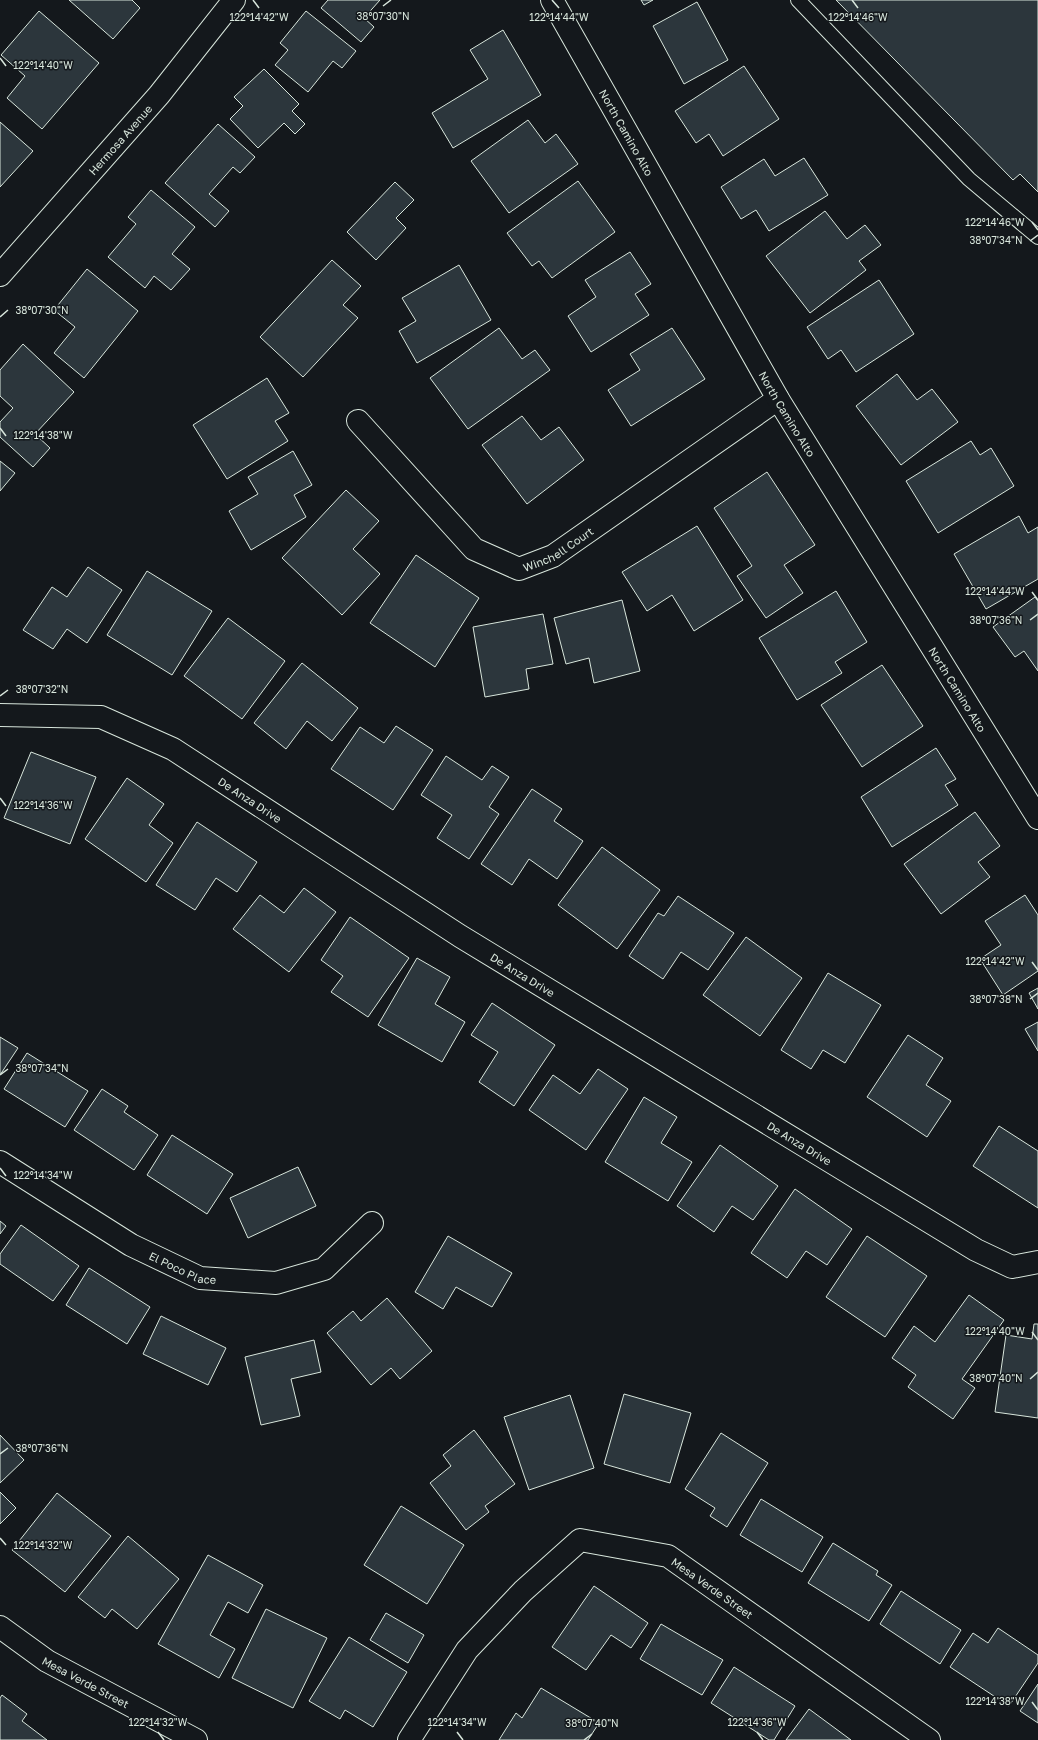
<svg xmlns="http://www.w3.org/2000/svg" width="1038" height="1740" font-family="'Golos Text',sans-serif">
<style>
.building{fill:#2c363c;stroke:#d8e6dc}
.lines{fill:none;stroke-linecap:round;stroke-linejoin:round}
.lane-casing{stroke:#d8e6dc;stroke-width:16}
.street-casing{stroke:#d8e6dc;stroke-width:24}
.secondary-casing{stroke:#d8e6dc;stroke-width:24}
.lane{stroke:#14181c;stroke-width:14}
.street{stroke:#14181c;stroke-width:22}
.secondary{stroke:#14181c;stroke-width:22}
.ticks{fill:none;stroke:#d8e6dc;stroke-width:1.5}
.labels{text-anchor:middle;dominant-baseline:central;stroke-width:3;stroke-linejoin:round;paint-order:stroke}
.street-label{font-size:11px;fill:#d8e6dc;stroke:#14181c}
.ticks-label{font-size:10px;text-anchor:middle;fill:#d8e6dc;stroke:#14181c;stroke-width:3;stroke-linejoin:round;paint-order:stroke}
</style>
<rect width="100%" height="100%" fill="#14181c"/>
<g class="building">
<path d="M69 0H132L140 8 113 39Z"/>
<path d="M328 0H380L364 18 374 27 361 42 321 8Z"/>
<path d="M641 0H653L644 5Z"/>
<path d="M836 0H1038V192L1020 174 1013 180Z"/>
<path d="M697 2 728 60 684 84 653 26Z"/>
<path d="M39 11 99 63 42 129 7 98 25 76 1 55Z"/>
<path d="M306 11 356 51 342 68 333 61 308 92 275 65 288 50 280 43Z"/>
<path d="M503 30 541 95 453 148 432 113 488 79 470 50Z"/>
<path d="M744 66 779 119 723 156 709 134 696 143 675 111Z"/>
<path d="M264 69 299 104 292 111 305 124 295 134 284 123 258 148 230 119 243 106 234 97Z"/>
<path d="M528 120 545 143 556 134 578 164 509 213 471 161Z"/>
<path d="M0 122 33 151 0 187Z"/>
<path d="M218 124 255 157 240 173 233 167 209 194 229 211 215 227 165 183Z"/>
<path d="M804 158 828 195 769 231 756 210 741 219 721 187 764 159 775 176Z"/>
<path d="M578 181 615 232 552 278 539 261 532 266 507 233Z"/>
<path d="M395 182 414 200 396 218 406 228 376 260 347 232Z"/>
<path d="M151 190 195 227 172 254 190 269 171 290 154 276 145 288 108 257 136 224 128 217Z"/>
<path d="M825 211 847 239 865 225 881 245 859 261 866 270 810 313 766 256Z"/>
<path d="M630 252 651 284 635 294 649 315 591 352 568 316 596 297 585 280Z"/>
<path d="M332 260 361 286 343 305 358 318 303 377 260 337Z"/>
<path d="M459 265 491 320 417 363 399 331 416 321 402 298Z"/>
<path d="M87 269 138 311 84 378 54 353 75 327 54 310Z"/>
<path d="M879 280 914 334 856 372 841 350 828 359 807 327Z"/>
<path d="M499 328 522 359 535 350 550 370 468 429 430 378Z"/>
<path d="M672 328 705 379 631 426 608 390 640 370 630 354Z"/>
<path d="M23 344 74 392 35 434 50 448 33 467 0 437V422L13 408 0 396V370Z"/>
<path d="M897 374 917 400 932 389 958 422 901 465 856 406Z"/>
<path d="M267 378 289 413 275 421 288 441 227 479 193 425Z"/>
<path d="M522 416 541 440 559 427 584 460 527 504 482 445Z"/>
<path d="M971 441 980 455 991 448 1014 486 938 533 906 481Z"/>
<path d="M293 451 312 485 294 495 306 517 251 550 229 511 258 494 248 477Z"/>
<path d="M0 461 15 473 0 491Z"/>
<path d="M767 472 815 545 784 565 803 593 766 618 737 576 752 566 714 508Z"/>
<path d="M346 490 379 521 353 549 380 574 342 615 282 558Z"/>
<path d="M1019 516 1028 533 1038 527V579L986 609 954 554Z"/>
<path d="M697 526 743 600 694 631 672 595 647 611 622 572Z"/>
<path d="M416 555 479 598 435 667 370 623Z"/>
<path d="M88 567 122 590 87 643 67 629 53 649 23 630 52 587 67 597Z"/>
<path d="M147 571 212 611 172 675 107 635Z"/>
<path d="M836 591 867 642 835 662 842 673 797 700 759 638Z"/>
<path d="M1035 597 1038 601V671L1024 651 1015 657 993 627Z"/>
<path d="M622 600 640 671 594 683 589 658 566 664 554 618Z"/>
<path d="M543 614 553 664 526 669 529 689 485 697 473 627Z"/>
<path d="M228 618 285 661 242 719 184 676Z"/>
<path d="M302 663 358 708 332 741 307 721 286 749 254 723Z"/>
<path d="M882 665 923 726 862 767 821 705Z"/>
<path d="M396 726 433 750 393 810 331 769 360 727 384 743Z"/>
<path d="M936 748 956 779 945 785 958 805 892 847 861 797Z"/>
<path d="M31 752 96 777 70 844 4 818Z"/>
<path d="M446 756 482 780 492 766 509 777 489 807 499 814 469 859 437 838 452 815 421 795Z"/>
<path d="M127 778 164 804 149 825 173 843 146 882 85 839Z"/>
<path d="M532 789 562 809 554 821 583 841 557 879 529 859 512 885 481 864Z"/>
<path d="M975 812 1000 846 978 862 990 877 941 914 904 864Z"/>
<path d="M197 822 257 862 237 892 216 878 195 910 156 885Z"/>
<path d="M602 847 660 890 617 949 558 905Z"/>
<path d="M304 888 336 912 289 972 233 929 260 895 284 913Z"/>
<path d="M1025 895 1038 915V971L1003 995 980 959 1001 945 985 921Z"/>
<path d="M678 896 734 933 708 970 681 952 663 979 629 956 658 913 664 916Z"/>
<path d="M350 917 409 958 368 1017 331 992 343 976 321 960Z"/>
<path d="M746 937 802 978 760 1036 703 995Z"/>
<path d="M417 958 450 977 435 1004 465 1022 442 1062 378 1025Z"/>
<path d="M828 973 881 1005 845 1063 823 1050 811 1069 781 1050Z"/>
<path d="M1038 988V1009L1029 993Z"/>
<path d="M492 1003 555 1045 514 1106 479 1082 498 1052 471 1035Z"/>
<path d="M1038 1022V1051L1025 1029Z"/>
<path d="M908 1035 943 1058 926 1085 951 1101 927 1137 867 1097Z"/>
<path d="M0 1037 18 1048 0 1075Z"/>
<path d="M27 1053 88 1091 65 1127 4 1089Z"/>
<path d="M598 1069 628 1089 586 1150 529 1110 553 1075 580 1094Z"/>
<path d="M102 1089 128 1106 124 1112 158 1135 134 1170 74 1130Z"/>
<path d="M644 1097 677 1117 661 1143 692 1162 668 1201 605 1162Z"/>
<path d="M999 1126 1038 1151V1208L973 1166Z"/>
<path d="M172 1135 233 1174 207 1214 147 1175Z"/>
<path d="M720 1145 778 1186 753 1220 732 1206 714 1232 677 1206Z"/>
<path d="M298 1167 316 1206 248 1238 230 1198Z"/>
<path d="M795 1189 852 1229 827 1265 806 1251 787 1278 751 1253Z"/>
<path d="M0 1221 6 1226 0 1234Z"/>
<path d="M21 1225 79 1266 53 1301 0 1264V1254Z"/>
<path d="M448 1236 512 1273 492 1307 456 1287 443 1309 415 1292Z"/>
<path d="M867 1236 927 1276 885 1337 826 1297Z"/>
<path d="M89 1268 150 1307 127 1344 66 1305Z"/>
<path d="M969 1295 1004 1320 962 1379 975 1388 953 1419 908 1387 916 1375 892 1358 914 1326 935 1342Z"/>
<path d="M387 1298 432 1351 400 1379 391 1368 371 1385 327 1333 353 1311 361 1321Z"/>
<path d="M161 1316 226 1348 208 1385 143 1354Z"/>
<path d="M1034 1324H1038V1418L995 1412 1006 1335 1032 1339Z"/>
<path d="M314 1340 321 1372 291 1379 300 1416 261 1425 245 1357Z"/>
<path d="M624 1394 691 1413 670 1483 604 1464Z"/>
<path d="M570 1395 594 1468 529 1490 504 1417Z"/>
<path d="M474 1430 515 1484 485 1506 489 1512 466 1530 430 1483 451 1466 443 1455Z"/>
<path d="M721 1433 768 1463 727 1527 710 1516 715 1508 685 1489Z"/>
<path d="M0 1435 24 1460 0 1483Z"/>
<path d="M0 1492 16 1508 0 1524Z"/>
<path d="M57 1493 111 1536 65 1592 12 1550Z"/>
<path d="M761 1499 823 1537 802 1572 740 1535Z"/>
<path d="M401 1506 464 1545 427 1604 364 1565Z"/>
<path d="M128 1536 179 1579 137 1629 112 1609 105 1618 78 1597Z"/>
<path d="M833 1543 878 1571 876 1575 892 1585 869 1621 808 1583Z"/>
<path d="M208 1555 263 1585 248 1613 228 1602 210 1635 235 1649 219 1678 158 1644Z"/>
<path d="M594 1586 648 1623 631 1648 611 1635 586 1670 552 1647Z"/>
<path d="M901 1591 961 1630 940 1664 880 1624Z"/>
<path d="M266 1609 327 1638 293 1708 232 1678Z"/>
<path d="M386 1613 424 1635 408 1663 370 1640Z"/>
<path d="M661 1624 723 1660 702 1695 640 1659Z"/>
<path d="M998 1628 1038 1655V1663L1009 1706 950 1667 973 1633 988 1643Z"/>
<path d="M349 1637 407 1672 373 1727 345 1710 340 1719 309 1701Z"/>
<path d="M734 1667 795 1706 774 1740H769L711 1703Z"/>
<path d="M1038 1684V1723L1020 1711Z"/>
<path d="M541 1688 599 1723 588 1740H499L516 1713 522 1718Z"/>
<path d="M2 1695 27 1714 22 1721 47 1740H0V1698Z"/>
<path d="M809 1709 851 1740H786Z"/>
</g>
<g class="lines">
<defs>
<path id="lane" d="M798 0 969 179 1038 237"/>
<g id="street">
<path id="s1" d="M0 275 159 95 234 0"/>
<path id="s2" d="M358 421 474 549 519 569 553 556 778 399"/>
<path id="s3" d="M0 715 101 717 173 749 460 936 976 1250 1012 1267 1038 1262"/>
<path id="s4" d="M0 1162 131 1245 200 1278 276 1283 324 1269 372 1223"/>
<path id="s5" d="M0 1627 47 1661 196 1740"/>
<path id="s6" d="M409 1740 467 1650 523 1591 580 1540 668 1556 929 1740"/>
</g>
<g id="secondary">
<path id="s7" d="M552 0 778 399 1038 818"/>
</g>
</defs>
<use href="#lane" class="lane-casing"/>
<use href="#street" class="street-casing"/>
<use href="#secondary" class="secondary-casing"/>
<use href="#lane" class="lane"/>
<use href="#street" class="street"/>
<use href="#secondary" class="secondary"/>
</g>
<path class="ticks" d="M253 0 259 8M552 0 559 8M852 0 858 8M383 6 391 0M0 58 6 66M1032 222 1038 230M1030 241 1038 235M0 317 8 310M0 428 6 436M1032 592 1038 600M1030 620 1038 614M0 696 8 690M0 798 6 806M1032 962 1038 970M1030 999 1038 993M0 1075 8 1069M0 1168 6 1176M1032 1332 1038 1340M1030 1379 1038 1372M0 1454 8 1448M0 1538 6 1545M1032 1702 1038 1710M158 1732 164 1740M457 1732 463 1740M757 1732 763 1740M584 1740 592 1734"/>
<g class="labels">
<g class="street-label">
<text stroke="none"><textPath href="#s7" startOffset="152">North Camino Alto</textPath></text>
<text stroke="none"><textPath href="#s1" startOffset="181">Hermosa Avenue</textPath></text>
<text stroke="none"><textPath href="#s7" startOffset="476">North Camino Alto</textPath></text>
<text stroke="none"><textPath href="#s2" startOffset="266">Winchell Court</textPath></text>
<text stroke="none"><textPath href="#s7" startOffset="800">North Camino Alto</textPath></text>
<text stroke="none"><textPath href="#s3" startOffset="272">De Anza Drive</textPath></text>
<text stroke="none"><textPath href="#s3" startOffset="596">De Anza Drive</textPath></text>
<text stroke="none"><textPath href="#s3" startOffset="920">De Anza Drive</textPath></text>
<text stroke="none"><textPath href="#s4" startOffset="212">El Poco Place</textPath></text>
<text stroke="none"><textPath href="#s6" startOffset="409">Mesa Verde Street</textPath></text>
<text stroke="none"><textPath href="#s5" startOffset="102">Mesa Verde Street</textPath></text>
</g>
</g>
<g class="ticks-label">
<text x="383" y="20">38°07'30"N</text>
<text x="559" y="21">122°14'44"W</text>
<text x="858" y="21">122°14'46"W</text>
<text x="259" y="21">122°14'42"W</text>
<text x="43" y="69">122°14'40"W</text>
<text x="995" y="226">122°14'46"W</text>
<text x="996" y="244">38°07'34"N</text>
<text x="42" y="314">38°07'30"N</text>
<text x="43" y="439">122°14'38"W</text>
<text x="995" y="595">122°14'44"W</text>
<text x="996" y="624">38°07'36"N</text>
<text x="42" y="693">38°07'32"N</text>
<text x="43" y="809">122°14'36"W</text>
<text x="995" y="965">122°14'42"W</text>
<text x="996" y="1003">38°07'38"N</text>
<text x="42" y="1072">38°07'34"N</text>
<text x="43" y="1179">122°14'34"W</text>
<text x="995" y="1335">122°14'40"W</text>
<text x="996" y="1382">38°07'40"N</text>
<text x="42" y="1452">38°07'36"N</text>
<text x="43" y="1549">122°14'32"W</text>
<text x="995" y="1705">122°14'38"W</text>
<text x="158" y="1726">122°14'32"W</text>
<text x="457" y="1726">122°14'34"W</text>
<text x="757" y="1726">122°14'36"W</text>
<text x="592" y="1727">38°07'40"N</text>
</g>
</svg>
